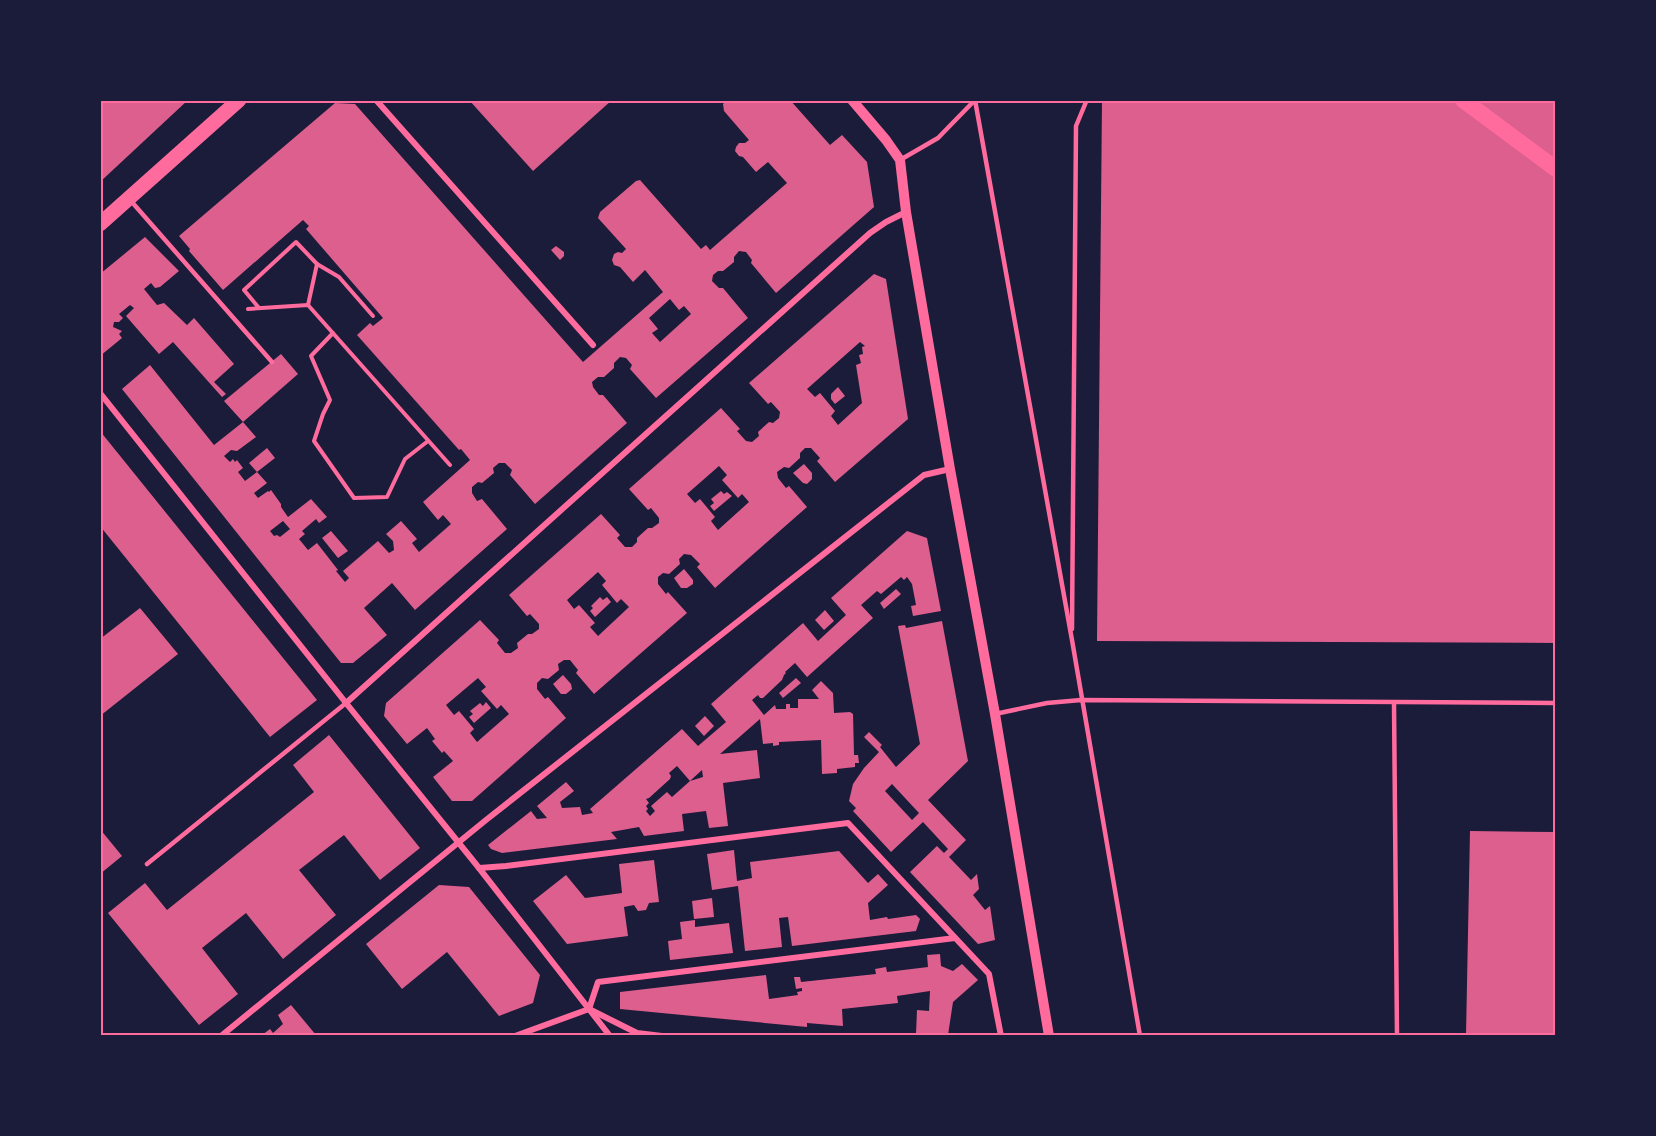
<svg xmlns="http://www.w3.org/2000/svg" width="1656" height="1136" font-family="Barlow,sans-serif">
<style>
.building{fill:#dd5f8e;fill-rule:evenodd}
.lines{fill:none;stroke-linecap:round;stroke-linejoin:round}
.path{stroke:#ff6b9d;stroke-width:4}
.service{stroke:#ff6b9d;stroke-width:4.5}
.minor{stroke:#ff6b9d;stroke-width:6}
.tertiary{stroke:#ff6b9d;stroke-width:10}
.primary{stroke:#ff6b9d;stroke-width:15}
.trunk{stroke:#ff6b9d;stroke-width:16}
.neatline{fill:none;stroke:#ff6b9d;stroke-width:2}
</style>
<rect width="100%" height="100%" fill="#1b1b3a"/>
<g class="building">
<path d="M100 100H188L100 182Z"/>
<path d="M469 100H612L533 171Z"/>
<path d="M727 100H790L830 145 842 135 867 162 874 207 776 293 751 263 752 260 746 252 739 251 734 257V262L723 271H718L713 275 712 281 719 288H723L748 318 656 398 630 369 632 365 626 358 620 357 614 363V368L604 377H598L592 382 593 387 599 395H603L627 423 535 504 510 475 512 470 505 463H499L493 468 494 473 482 483 478 482 472 487V493L477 501 482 499 507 529 415 610 392 583 364 608 387 635 353 663H341L122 389 150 365 214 445 243 422 224 401 281 354 298 374 243 422 256 437 237 451 231 450 224 456 230 462 233 459 235 462 237 460 243 468 238 472 245 481 257 472 267 483 254 493 258 498 268 491 269 492 271 490 281 504V507L288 517 311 499 327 517 319 523 316 519 302 531 305 534 299 539 308 550 317 543 338 570 336 571 345 582 349 578 343 571 378 541 389 553 394 550 393 541 386 534 401 521 417 539 412 543 419 552 451 524 443 515 438 520 423 502 470 460 461 449 459 450 357 335 370 323 373 326 383 318 306 229 309 226 303 220 223 290 189 251 190 249 179 236 335 103 355 104 583 362 663 292 645 270 633 282 620 267 614 265 612 260 614 254 618 252 622 253 626 249 598 218 600 212 636 181 640 180 701 249 706 245 710 250 787 183 768 162 756 172 743 157 739 156 735 151 736 147 739 143H745L749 140 724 111 723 104ZM670 299 679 310 684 306 691 314 660 342 652 333 658 329 649 318ZM283 521 290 529 280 537 277 535 274 536 270 531Z"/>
<path d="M1102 100H1556V643L1097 641Z"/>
<path d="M145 237 179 271 160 287 155 288 151 283 144 289 157 305 164 303 187 325 194 318 234 364 214 382 226 394 222 397 173 342 159 354 126 316 134 308 130 305 119 314 123 318 119 322H114L113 327 122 331 119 334 122 338 100 356V274Z"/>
<path d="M556 246 564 252V256L560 260 551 250Z"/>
<path d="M874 274 886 279 908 419 835 482 817 461 820 458 811 448H805L800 453V458L789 468 784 467 777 472 778 478 786 488 789 486 807 507 715 588 697 567 700 564 691 555 684 554 679 559 680 564 669 574 663 573 658 577V584L666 594 668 592 687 613 594 694 576 673 578 670 570 660H564L558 664 559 670 548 679 542 678 537 683V689L545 699 548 697 566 718 472 801H452L433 777 453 761 444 751 442 753 432 741 435 739 427 728 407 744 384 716 386 703 480 620 499 640 497 643 505 653H511L518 648 517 643 528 634H532L539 629V624L530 614 527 616 509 595 601 514 620 535 617 538 625 547H632L637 542V538L648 528H652L659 523V518L651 508 648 510 629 489 721 408 740 429 737 431 746 441 752 442 759 436 758 432 769 422 773 423 779 418 780 412 771 402 768 404 749 383ZM860 342 865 346 862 347 863 354 859 355 861 363 856 365 862 403 838 425 831 416 835 411 820 393 815 397 807 389ZM719 466 727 475 722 480 738 498 742 494 749 502 718 530 711 521 715 517 700 499 695 503 687 494ZM598 572 606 581 602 585 617 603 621 599 629 607 598 636 590 627 595 623 579 605 574 609 567 600ZM478 678 486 687 481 691 497 709 501 705 509 714 477 742 470 733 474 729 459 711 454 715 446 705Z"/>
<path d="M838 387 845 396 835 404 831 399V394Z"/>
<path d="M100 431 317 700 270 737 100 526Z"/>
<path d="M267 448 275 458 257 472 249 463Z"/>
<path d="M804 464 812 473V479L807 484 803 483 793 473Z"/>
<path d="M721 491 724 494 727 492 732 496 714 511 710 506 714 503 711 499Z"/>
<path d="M331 531 348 551 338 558 322 538Z"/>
<path d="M907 531 927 538 941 611 913 616 911 606 916 605 912 584 907 577 904 580 901 577 881 594 877 591 861 605 873 618 807 677 795 663 785 672 786 673 784 675 782 680 763 698H760L758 695 752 700 764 715 775 705 776 709H786V704H790V708H798V699H819L812 690 821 681 833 693 834 713 850 712 853 714 854 755H858L859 763H855V767L837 769V773L822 774 821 740 779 742V745L773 746V743L763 744 760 719 720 754 757 750 760 778 723 783 728 826 709 828 706 811 682 814 684 831 644 836 639 827 611 832 617 839 502 853 491 849 488 845 531 811 537 819 547 818 537 806 566 782 574 791 560 802 562 808 580 807 582 815 593 813 590 809 682 729 698 746 726 722 711 704 803 623 818 641 846 615 831 598ZM677 766 690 781 702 770 703 777 690 781 672 797 667 792 651 806 655 811 650 816 646 811 648 809 646 806 649 803 646 799 649 798 670 779 671 776 669 773Z"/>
<path d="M684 569 693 580V584L687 588H681L674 578Z"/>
<path d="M896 589 901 594 884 609 880 603Z"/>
<path d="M600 597 603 600 607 597 611 602 595 617 590 611 593 608 591 606Z"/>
<path d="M140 608 178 654 100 716V639Z"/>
<path d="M825 610 834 621 824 630 815 620Z"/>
<path d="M942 621 968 761 928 800 966 840 949 857 971 880 977 874 979 889 973 895 985 910 990 906 995 940 978 944 910 872 937 846 944 853 948 849 923 822 891 852 853 811 856 808 849 801 853 784 864 768 879 752 864 737 869 732 882 745 880 747 896 767 920 744 898 626 905 625 906 628ZM892 784 919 813 912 820 885 791Z"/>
<path d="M563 675 571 684 572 689 566 694H561L553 684Z"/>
<path d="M796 678 801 683 783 698 779 693Z"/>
<path d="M486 702 491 708 474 723 469 717 473 714 470 711 480 703 483 706Z"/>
<path d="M705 716 714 726 704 736 695 726Z"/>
<path d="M329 735 420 848 380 880 344 835 299 870 336 915 283 959 246 913 202 948 238 994 199 1025 108 913 145 883 167 910 314 792 293 765Z"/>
<path d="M100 829 122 856 100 874Z"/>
<path d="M1470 831 1556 832V1035H1466Z"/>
<path d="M734 850 737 881 752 878 750 862 839 851 868 883 878 874 888 885 868 903 870 920 887 917 888 919 916 915 920 919 916 931 792 946 788 917 779 918 782 947 745 951 738 886 712 890 707 854Z"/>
<path d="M654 860 659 902 649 903 646 910 638 911 634 905 624 907 628 936 567 944 533 901 566 875 585 898 622 893 619 864Z"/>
<path d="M439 885 469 887 540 975 533 1003 499 1016 447 952 402 989 366 944Z"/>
<path d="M712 898 714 917 694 919 692 901Z"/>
<path d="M695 920V927L729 923 733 953 670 960 668 941 682 939 680 922Z"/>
<path d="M940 954 941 966 953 971 962 964 978 980 953 1002 948 1035 916 1034 917 1010 929 1011 930 991 897 996 898 1003 842 1009 843 1026 807 1023V1027L620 1009V992L766 975 769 999 798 995 797 992 802 991V988L796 989 794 977H800L801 982 876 974 875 969 886 967 887 972 928 967 927 955Z"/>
<path d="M291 1005 316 1035H262L270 1029 273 1033 283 1024 278 1015Z"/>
</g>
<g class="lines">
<g class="path">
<path d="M317 264 339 277 373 316"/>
<path d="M259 308 244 290 296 242 317 264 308 305"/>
<path d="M248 309 308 305 450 465"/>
<path d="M333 333 311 356 330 400 323 414 314 441 354 498 387 497 405 459 428 441"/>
</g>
<g class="service">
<path d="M975 100 1072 640 1140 1036"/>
<path d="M900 160 938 138 974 101"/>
<path d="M131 201 272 362"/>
<path d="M1072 629 1076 126 1086 102 1088 100"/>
<path d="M1394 703 1397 1036"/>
<path d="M995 714 1047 703 1081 700 1556 703"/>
<path d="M147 864 346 703"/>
</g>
<g class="minor">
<path d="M376 100 593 345"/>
<path d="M100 393 346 703 479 868 610 1036"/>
<path d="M346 703 870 233 886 222 906 212"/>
<path d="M479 868 506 866 848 823 989 974 1001 1036"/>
<path d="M589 1009 598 982 955 938"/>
<path d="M221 1036 486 820 924 475 950 469"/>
<path d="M515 1036 589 1009 637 1033 662 1036"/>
</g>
<path class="tertiary" d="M852 100 886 140 900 160 906 212 950 469 995 714 1049 1036"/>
<path class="primary" d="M100 224 239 100"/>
<path class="trunk" d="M1463 100 1556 169"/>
</g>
<rect width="1656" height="1136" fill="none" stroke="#1b1b3a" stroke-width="204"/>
<rect x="102" y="102" width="1452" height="932" class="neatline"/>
</svg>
